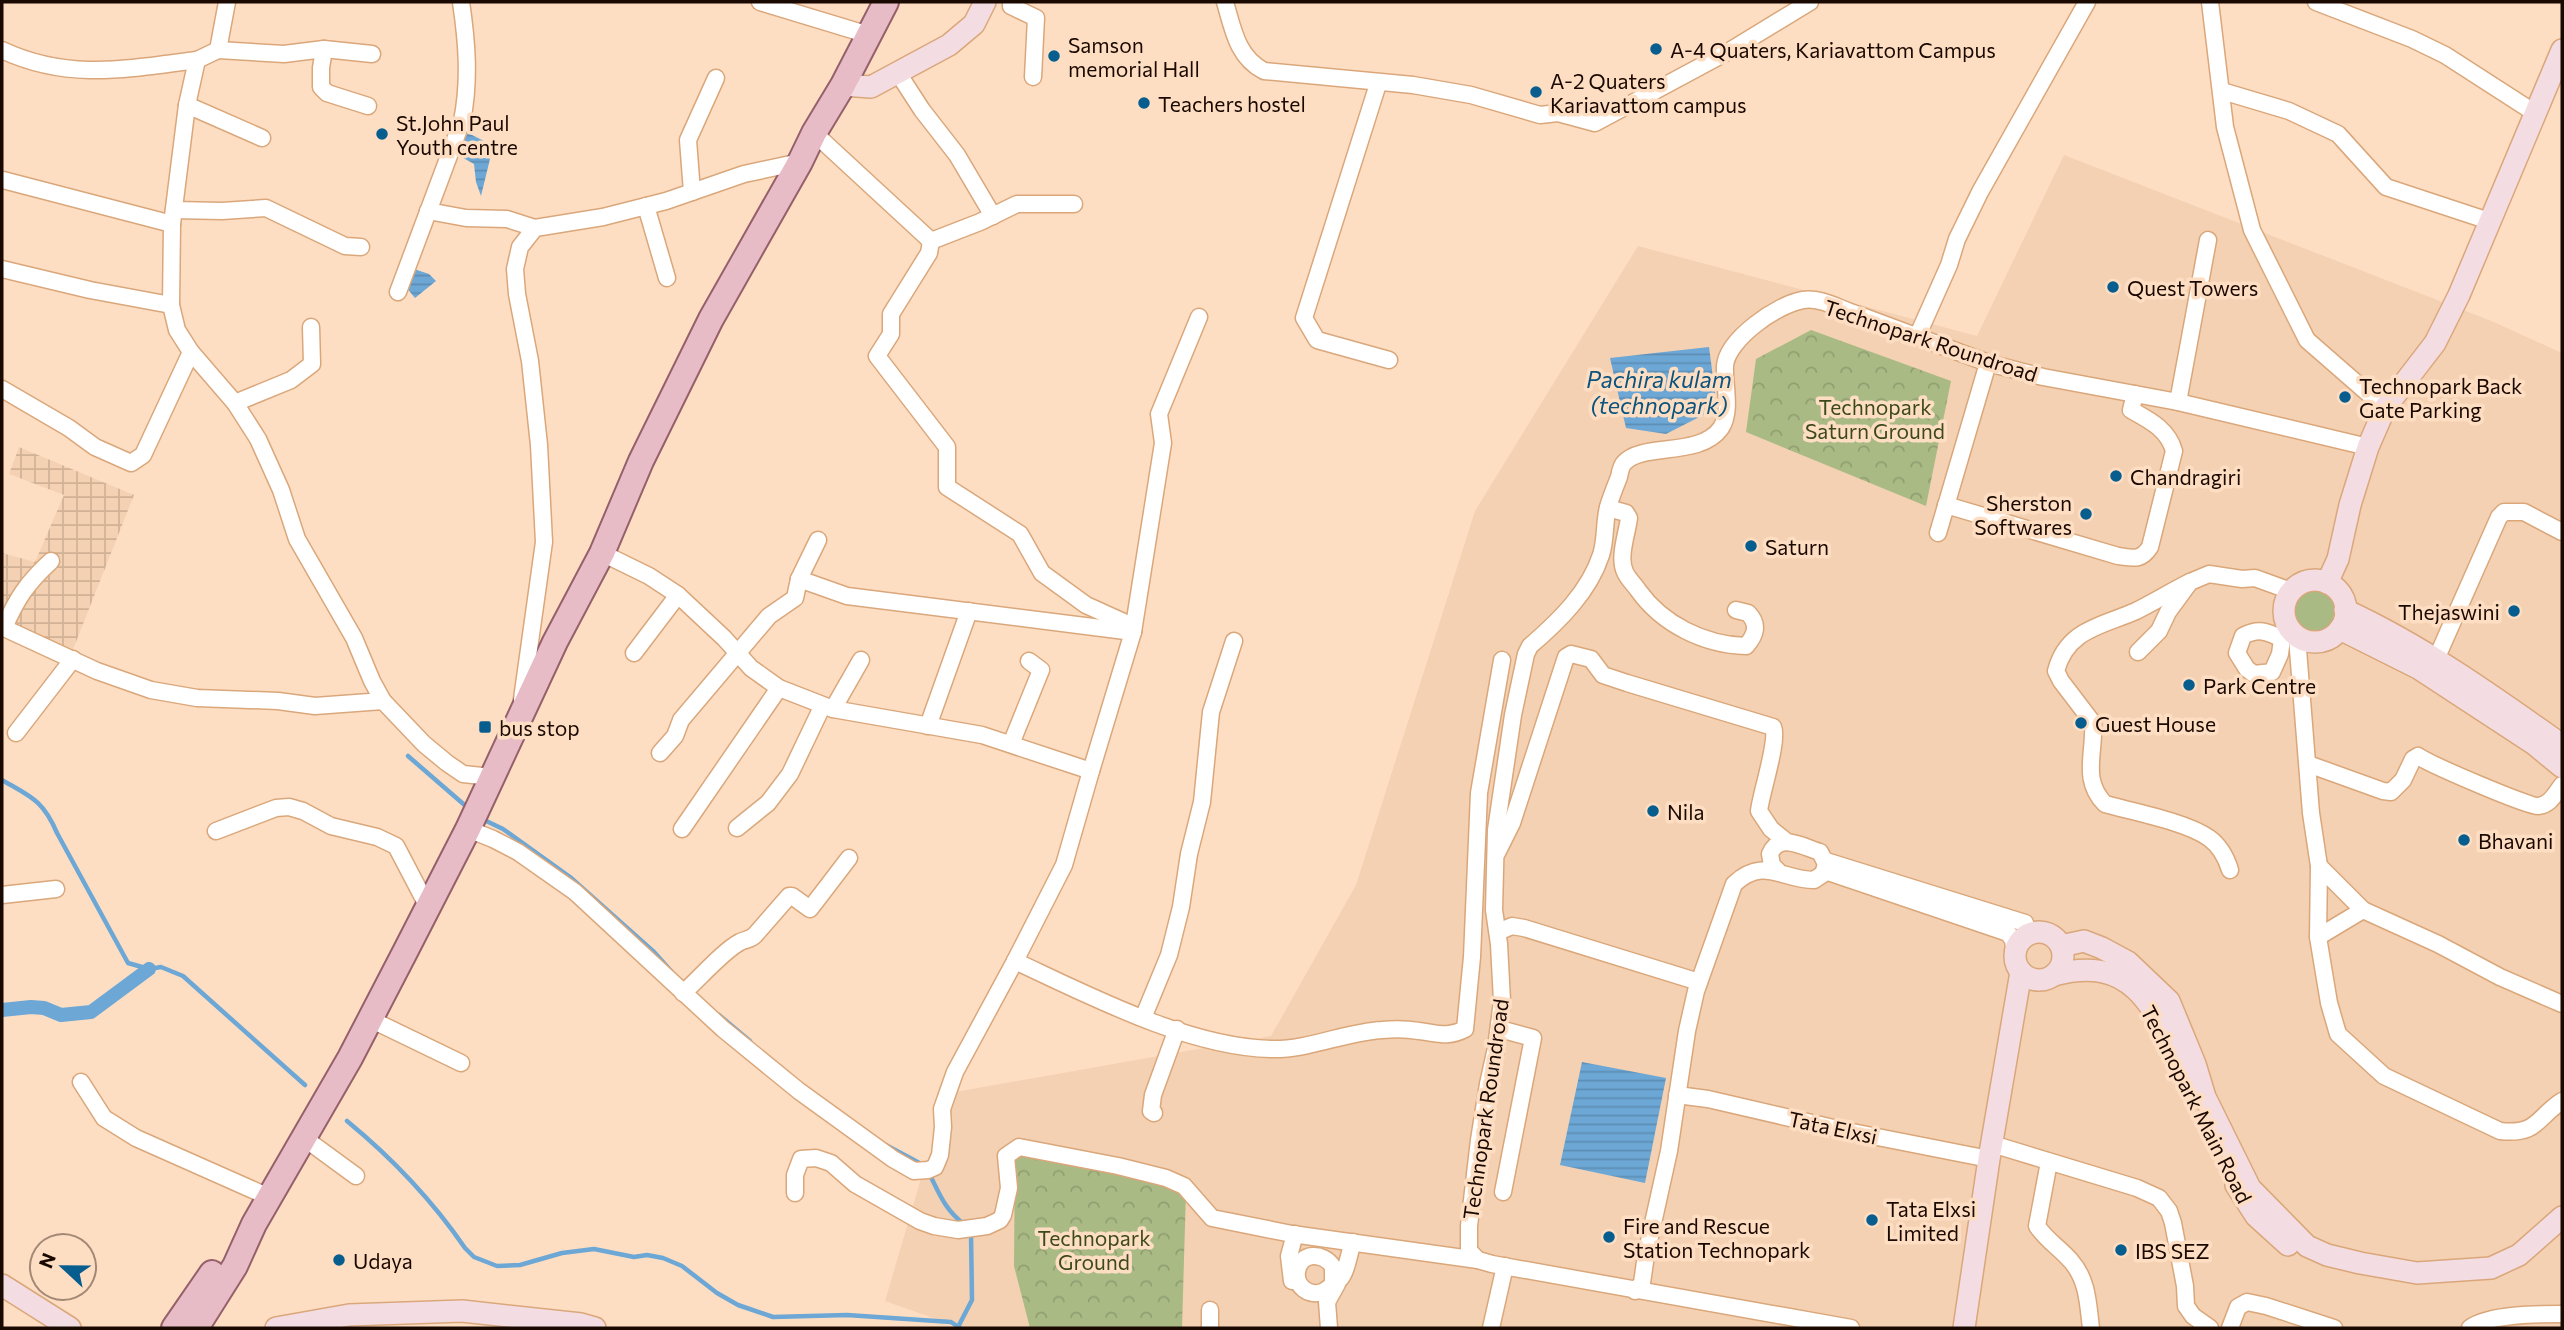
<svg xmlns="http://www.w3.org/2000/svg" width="2564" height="1330" font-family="Commissioner,sans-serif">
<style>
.built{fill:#f4d1b2}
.industrial{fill:url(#industrial-grid)}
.grass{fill:#a9ba85}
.park{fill:url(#park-crowns)}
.water{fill:url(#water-rules)}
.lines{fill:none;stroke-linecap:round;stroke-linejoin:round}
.stream{stroke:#6ca7d5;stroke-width:4.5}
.canal{stroke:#6ca7d5;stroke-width:14}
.street-casing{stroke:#daa77b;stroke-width:19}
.secondary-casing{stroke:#daa77b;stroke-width:24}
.primary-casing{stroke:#956069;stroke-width:28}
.street{stroke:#fff;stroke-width:16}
.secondary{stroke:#f3dde3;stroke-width:21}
.primary{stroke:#e7bcc7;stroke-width:24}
.poi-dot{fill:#065d8e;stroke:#fedec3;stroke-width:2.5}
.labels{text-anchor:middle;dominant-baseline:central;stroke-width:7;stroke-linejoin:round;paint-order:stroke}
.poi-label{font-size:21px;fill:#1a0900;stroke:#fedec3;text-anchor:start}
.street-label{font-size:21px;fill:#1a0900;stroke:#fedec3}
.park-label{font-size:21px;fill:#3c4919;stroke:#fedec3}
.water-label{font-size:23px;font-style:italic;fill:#0a537e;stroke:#fedec3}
</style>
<defs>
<pattern id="industrial-grid" width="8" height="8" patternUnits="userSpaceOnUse" patternTransform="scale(1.75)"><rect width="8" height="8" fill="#f4d1b2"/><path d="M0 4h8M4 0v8" fill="none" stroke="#d1b297"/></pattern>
<pattern id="park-crowns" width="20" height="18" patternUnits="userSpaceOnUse" patternTransform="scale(1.75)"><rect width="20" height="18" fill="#a9ba85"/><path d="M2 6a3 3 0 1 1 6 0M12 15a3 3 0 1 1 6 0" fill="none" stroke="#919f71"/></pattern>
<pattern id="water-rules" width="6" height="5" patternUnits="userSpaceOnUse" patternTransform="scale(1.75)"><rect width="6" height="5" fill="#6ca7d5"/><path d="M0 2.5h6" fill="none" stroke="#5d8eb5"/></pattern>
</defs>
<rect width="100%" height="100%" fill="#fedec3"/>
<path class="built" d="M2064 155 2494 322 2562 353V1328H961L885 1301 922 1175 955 1092 1271 1036 1356 885 1475 511 1638 246 1977 336Z"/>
<path class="industrial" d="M19 447 134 495 72 652 2 616V553L35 562 64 495 9 474Z"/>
<circle class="grass" cx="2315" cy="611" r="25"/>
<g class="park">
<path d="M1811 330 1951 381 1926 506 1746 432 1756 359Z"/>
<path d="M1015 1149 1186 1191 1182 1328H1030L1014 1266Z"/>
</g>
<g class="water">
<path d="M468 133 486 142 490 159 481 196 476 182 474 164 456 154Z"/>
<path d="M414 269 429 274 436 281 415 298 405 286Z"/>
<path d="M1709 347 1717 408 1666 434 1626 428 1610 358Z"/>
<path d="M1582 1062 1666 1078 1645 1183 1560 1165Z"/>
</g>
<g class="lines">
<g class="stream">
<path d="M408 756 468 808"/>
<path d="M2 780C31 797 43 800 57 833L128 963 149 969 161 967 183 976 305 1085"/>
<path d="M480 818 503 829 570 877 654 952 671 971"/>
<path d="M719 1015 750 1041"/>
<path d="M347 1121C392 1158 432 1200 465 1248L474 1257 497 1266 520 1265 562 1253 594 1249 634 1257 647 1255 663 1258 682 1266 717 1293 738 1305 773 1317 847 1315 951 1322 960 1328"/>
<path d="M884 1144 925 1166"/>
<path d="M929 1173C940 1195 945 1210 965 1225"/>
<path d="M958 1327 972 1300 971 1232"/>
</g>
<path class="canal" d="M2 1010 31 1007 44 1008 61 1015 91 1012 149 969"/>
<defs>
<g id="street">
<path d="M227 2 218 50 197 60 187 105 172 224 171 305 177 330 191 352 235 403 258 439 281 490 297 539 354 638 372 681 383 701 424 744 447 763 463 774 492 777"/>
<path d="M760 2 869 35"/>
<path d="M1011 2V6L1036 18 1033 77"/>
<path d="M1225 2C1233 29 1237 57 1264 71L1413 85 1471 95 1540 115 1558 113 1595 123 1731 50 1810 2"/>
<path d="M2210 2 2225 127 2252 230 2307 340 2385 408"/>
<path d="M2316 2 2412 39 2445 55 2535 113"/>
<path d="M324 49 321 68V87L327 93 368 106"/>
<path d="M2 50C68 81 127 69 197 60"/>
<path d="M218 50 284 54 324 49 372 54"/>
<path d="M898 73 922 110 957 155 993 216"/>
<path d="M1378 84 1304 318 1317 340 1389 360"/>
<path d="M2222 91 2289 111 2338 134 2386 187 2489 221"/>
<path d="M187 105 262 138"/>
<path d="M814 133 931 241 929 253 891 314V334L877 356 947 447V487L1020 534 1042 573 1086 605 1128 624 1133 632"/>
<path d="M3 180 172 224"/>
<path d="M692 192 688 140 716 78"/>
<path d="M646 206 667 278"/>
<path d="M174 210 222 211 266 208 345 246 361 247"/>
<path d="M428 211 466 218 507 219 535 228"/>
<path d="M931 241 980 222 1017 204H1074"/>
<path d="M2 269 90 290 171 305"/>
<path d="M398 292 462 121C470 81 467 42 461 2"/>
<path d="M1917 337 1949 265 1957 239 1980 192 2087 2"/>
<path d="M2 389 69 428 95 447 131 463 143 455 191 352"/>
<path d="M2178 402 2208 240"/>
<path d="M235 403 291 380 312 364 311 327"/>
<path d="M1946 505 2118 556C2133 558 2141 561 2150 547L2174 451C2168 429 2149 420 2131 410L2135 394"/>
<path d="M1608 508 1626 513 1629 518C1627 534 1618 557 1625 572 1628 579 1634 584 1638 590 1662 624 1704 645 1746 646 1756 635 1759 624 1748 613L1736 610"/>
<path d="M1938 533 1988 363"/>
<path d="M799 579 847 596 1133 632"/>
<path d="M2190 582C2172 591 2154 602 2136 611 2102 626 2067 629 2056 671L2061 681 2093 723C2095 754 2081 779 2105 804 2134 812 2187 822 2209 838 2220 846 2226 857 2230 870"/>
<path d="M2 627 97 671 151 690 197 698 278 701 315 706 383 701"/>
<path d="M4 628C17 598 27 583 51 561"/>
<path d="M2297 637 2311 813 2319 866 2318 937 2329 1003 2338 1034 2384 1076 2500 1131C2538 1135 2536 1118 2562 1101"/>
<path d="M2282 639 2280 654 2272 672 2254 674 2247 669 2237 653 2243 636C2258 628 2267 631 2282 639L2291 631"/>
<path d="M2138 652 2159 631 2168 612 2190 582 2209 574 2242 579 2255 578 2291 591"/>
<path d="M634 653 678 595"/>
<path d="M2425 653 2437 657 2499 517 2504 512H2524L2562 532"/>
<path d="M522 699 544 542 539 445 530 361 517 294 515 269 520 247 535 228 603 217 666 201 744 174 800 162"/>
<path d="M833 709 861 660"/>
<path d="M928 726 969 611"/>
<path d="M16 733 73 659"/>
<path d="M1011 744 1041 670 1029 661"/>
<path d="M660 753 675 736 681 720 769 616 795 598 799 579 818 540"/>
<path d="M2308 764 2383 791 2391 792 2403 780 2413 759 2418 756C2429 764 2529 807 2538 806 2550 805 2555 794 2562 785"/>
<path d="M1091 771 1133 632 1163 443 1159 414 1199 317"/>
<path d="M737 828 768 803 790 774 822 707"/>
<path d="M468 829 493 839 518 852 575 892 723 1029 799 1091 893 1159 914 1171 928 1170 935 1167 940 1155 943 1127 942 1109 955 1072 1015 961 1064 865 1091 771 982 735 833 709 779 688 751 668 724 638 678 595 649 576 602 553"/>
<path d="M682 829 779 688"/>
<path d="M216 831 276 808 289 807 303 811 331 826 377 837 396 846 428 907"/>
<path d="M1497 853 1512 823 1566 657 1571 654 1591 659 1603 675 1627 683 1773 727C1779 740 1761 793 1759 811L1771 829 1787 842"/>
<path d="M1826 861 2025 923 2028 935"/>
<path d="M2319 866 2363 910 2438 944 2500 977 2562 1004"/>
<path d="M1825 871 2008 933 2013 940 2015 955"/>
<path d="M2 895 56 889"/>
<path d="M1498 932 1512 926 1524 928 1699 982"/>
<path d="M2318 937 2363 910"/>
<path d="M1015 961C1090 996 1188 1047 1271 1049 1309 1050 1345 1032 1382 1030 1394 1029 1407 1029 1419 1031 1437 1033 1448 1038 1465 1029L1472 957 1479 793 1502 660"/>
<path d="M683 993C699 979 723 951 740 942 746 939 750 940 755 935L789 896H792L810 909 849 858"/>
<path d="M1143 1018 1169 955 1181 907 1189 854 1202 802 1211 712 1234 641"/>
<path d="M370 1019 461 1063"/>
<path d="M1500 1029 1533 1038 1503 1192"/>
<path d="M81 1082 104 1118 136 1138 269 1197"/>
<path d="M1677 1095 1708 1099 1842 1130 1989 1159"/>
<path d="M1154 1113 1151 1111 1153 1095 1177 1029"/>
<path d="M304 1138 356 1176"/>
<path d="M2002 1147 2137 1188 2159 1198 2169 1211 2173 1223 2185 1286 2186 1306 2193 1316 2210 1328"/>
<path d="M2049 1162 2037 1226C2047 1241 2060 1248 2071 1261 2088 1280 2088 1305 2091 1328"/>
<path d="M795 1193V1175L801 1159 816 1158 831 1163 855 1184 920 1221 934 1226 958 1230 987 1226 1000 1220 1003 1215 1009 1188 1006 1156 1019 1147 1118 1166 1166 1178 1184 1186 1212 1218 1292 1234 1478 1260"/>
<path d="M1292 1281 1289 1256 1295 1234"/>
<path d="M1333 1282V1267C1324 1252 1300 1251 1297 1272 1295 1286 1309 1297 1322 1292 1327 1290 1336 1282 1340 1279 1347 1271 1349 1253 1353 1242"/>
<path d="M1635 1291 1642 1283 1646 1255 1669 1151 1687 1031 1696 991 1734 884C1764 856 1782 880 1814 880L1823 874 1826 864 1820 852C1803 847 1779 832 1770 854L1772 865 1778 871"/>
<path d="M1210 1310V1328"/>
<path d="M1329 1328 1327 1302 1337 1284"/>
<path d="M1491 1328 1505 1266"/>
<path d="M1851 1328 1492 1264 1478 1260 1469 1251V1226L1479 1140 1488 1084 1496 1048 1502 1001 1499 944 1494 910 1496 830 1513 715 1526 654 1530 646C1559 621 1589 592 1601 555 1606 540 1604 523 1608 507 1611 497 1615 487 1619 477 1620 472 1621 466 1624 463 1642 442 1700 458 1721 428 1732 411 1724 385 1725 366 1727 339 1778 304 1803 300 1822 297 1841 310 1859 315L1988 363 2043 377 2178 402 2368 447"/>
<path d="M2230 1328 2238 1307 2247 1302 2266 1306 2334 1328"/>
<path d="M2470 1328C2489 1314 2538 1314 2562 1314"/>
</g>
<g id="secondary">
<path d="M843 85 871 87 949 45 974 24 985 2"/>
<circle cx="2315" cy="611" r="31"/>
<path d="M2327 583 2338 559 2350 505 2368 447 2385 408 2435 343 2459 295 2562 50"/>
<path d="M2345 610C2423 646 2493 696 2562 745"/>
<path d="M2340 629 2418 668 2534 744 2562 767"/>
<circle cx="2039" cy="956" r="24"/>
<path d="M2061 946 2084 941 2102 948 2128 962 2169 1001 2195 1064 2205 1097 2250 1188 2307 1246 2327 1255 2360 1263 2417 1273 2491 1268 2519 1255 2562 1217"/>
<path d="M2054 975C2130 954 2154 1004 2180 1065"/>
<path d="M2236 1185 2256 1216 2288 1245"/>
<path d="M2 1285 70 1328"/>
<path d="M276 1328 349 1315 462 1311 581 1324 595 1328"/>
<path d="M1964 1328 1989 1159 2021 972"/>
</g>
<g id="primary">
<path d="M174 1328 212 1273"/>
<path d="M196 1328 235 1266 254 1224 350 1058 405 952 468 829 555 642 602 553 641 461 711 319 800 162 814 133 843 85 886 2"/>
</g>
</defs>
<use href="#street" class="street-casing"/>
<use href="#secondary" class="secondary-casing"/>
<use href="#primary" class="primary-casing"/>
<use href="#street" class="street"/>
<use href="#secondary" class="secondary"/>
<use href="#primary" class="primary"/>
</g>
<g class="poi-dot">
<circle cx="1656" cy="49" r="7"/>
<circle cx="1054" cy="56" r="7"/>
<circle cx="1536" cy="92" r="7"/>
<circle cx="1144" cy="103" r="7"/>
<circle cx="382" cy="134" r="7"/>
<circle cx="2113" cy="287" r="7"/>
<circle cx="2345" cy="397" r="7"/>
<circle cx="2116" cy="476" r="7"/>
<circle cx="2086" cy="514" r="7"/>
<circle cx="1751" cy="546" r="7"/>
<circle cx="2514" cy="611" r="7"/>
<circle cx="2189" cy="685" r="7"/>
<circle cx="2081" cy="723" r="7"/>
<rect x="478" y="720" width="14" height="14" rx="3.5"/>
<circle cx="1653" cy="811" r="7"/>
<circle cx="2464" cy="840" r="7"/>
<circle cx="1872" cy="1220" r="7"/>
<circle cx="1609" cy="1237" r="7"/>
<circle cx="2121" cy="1250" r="7"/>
<circle cx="339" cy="1260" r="7"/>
</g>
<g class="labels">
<g class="poi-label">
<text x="1068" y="44">Samson<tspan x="1068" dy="24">memorial Hall</tspan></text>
<text x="1670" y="49">A-4 Quaters, Kariavattom Campus</text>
<text x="1550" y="80">A-2 Quaters<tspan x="1550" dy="24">Kariavattom campus</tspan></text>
<text x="1158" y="103">Teachers hostel</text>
<text x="396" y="122">St.John Paul<tspan x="396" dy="24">Youth centre</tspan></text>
<text x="2127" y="287">Quest Towers</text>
<text x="2359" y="385">Technopark Back<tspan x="2359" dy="24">Gate Parking</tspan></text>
<text x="2130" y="476">Chandragiri</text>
<text x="2072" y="502" text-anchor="end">Sherston<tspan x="2072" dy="24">Softwares</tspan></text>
<text x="1765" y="546">Saturn</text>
<text x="2500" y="611" text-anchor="end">Thejaswini</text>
<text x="2203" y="685">Park Centre</text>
<text x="2095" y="723">Guest House</text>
<text x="499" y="727">bus stop</text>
<text x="1667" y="811">Nila</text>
<text x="2478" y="840">Bhavani</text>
<text x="1886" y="1208">Tata Elxsi<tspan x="1886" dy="24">Limited</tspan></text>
<text x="1623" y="1225">Fire and Rescue<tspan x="1623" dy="24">Station Technopark</tspan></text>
<text x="2135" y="1250">IBS SEZ</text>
<text x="353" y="1260">Udaya</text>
</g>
<g class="street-label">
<text transform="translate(1931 340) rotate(18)">Technopark Roundroad</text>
<text transform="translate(2197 1104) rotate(63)">Technopark Main Road</text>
<text transform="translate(1485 1109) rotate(-82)">Technopark Roundroad</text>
<text transform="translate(1833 1127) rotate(12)">Tata Elxsi</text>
</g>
<g class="park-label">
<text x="1875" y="406">Technopark<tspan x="1875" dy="24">Saturn Ground</tspan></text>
<text x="1094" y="1237">Technopark<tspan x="1094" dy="24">Ground</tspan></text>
</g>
<g class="water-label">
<text x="1659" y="379">Pachira kulam<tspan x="1659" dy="26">(technopark)</tspan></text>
</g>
</g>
<rect width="2564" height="1330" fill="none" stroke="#1a0900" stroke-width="7"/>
<g transform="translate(63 1267) rotate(292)"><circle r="33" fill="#fedec3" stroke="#a38975" stroke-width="2"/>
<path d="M0-5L12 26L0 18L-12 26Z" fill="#065d8e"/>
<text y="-10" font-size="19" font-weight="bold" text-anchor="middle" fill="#1a0900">N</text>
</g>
</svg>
